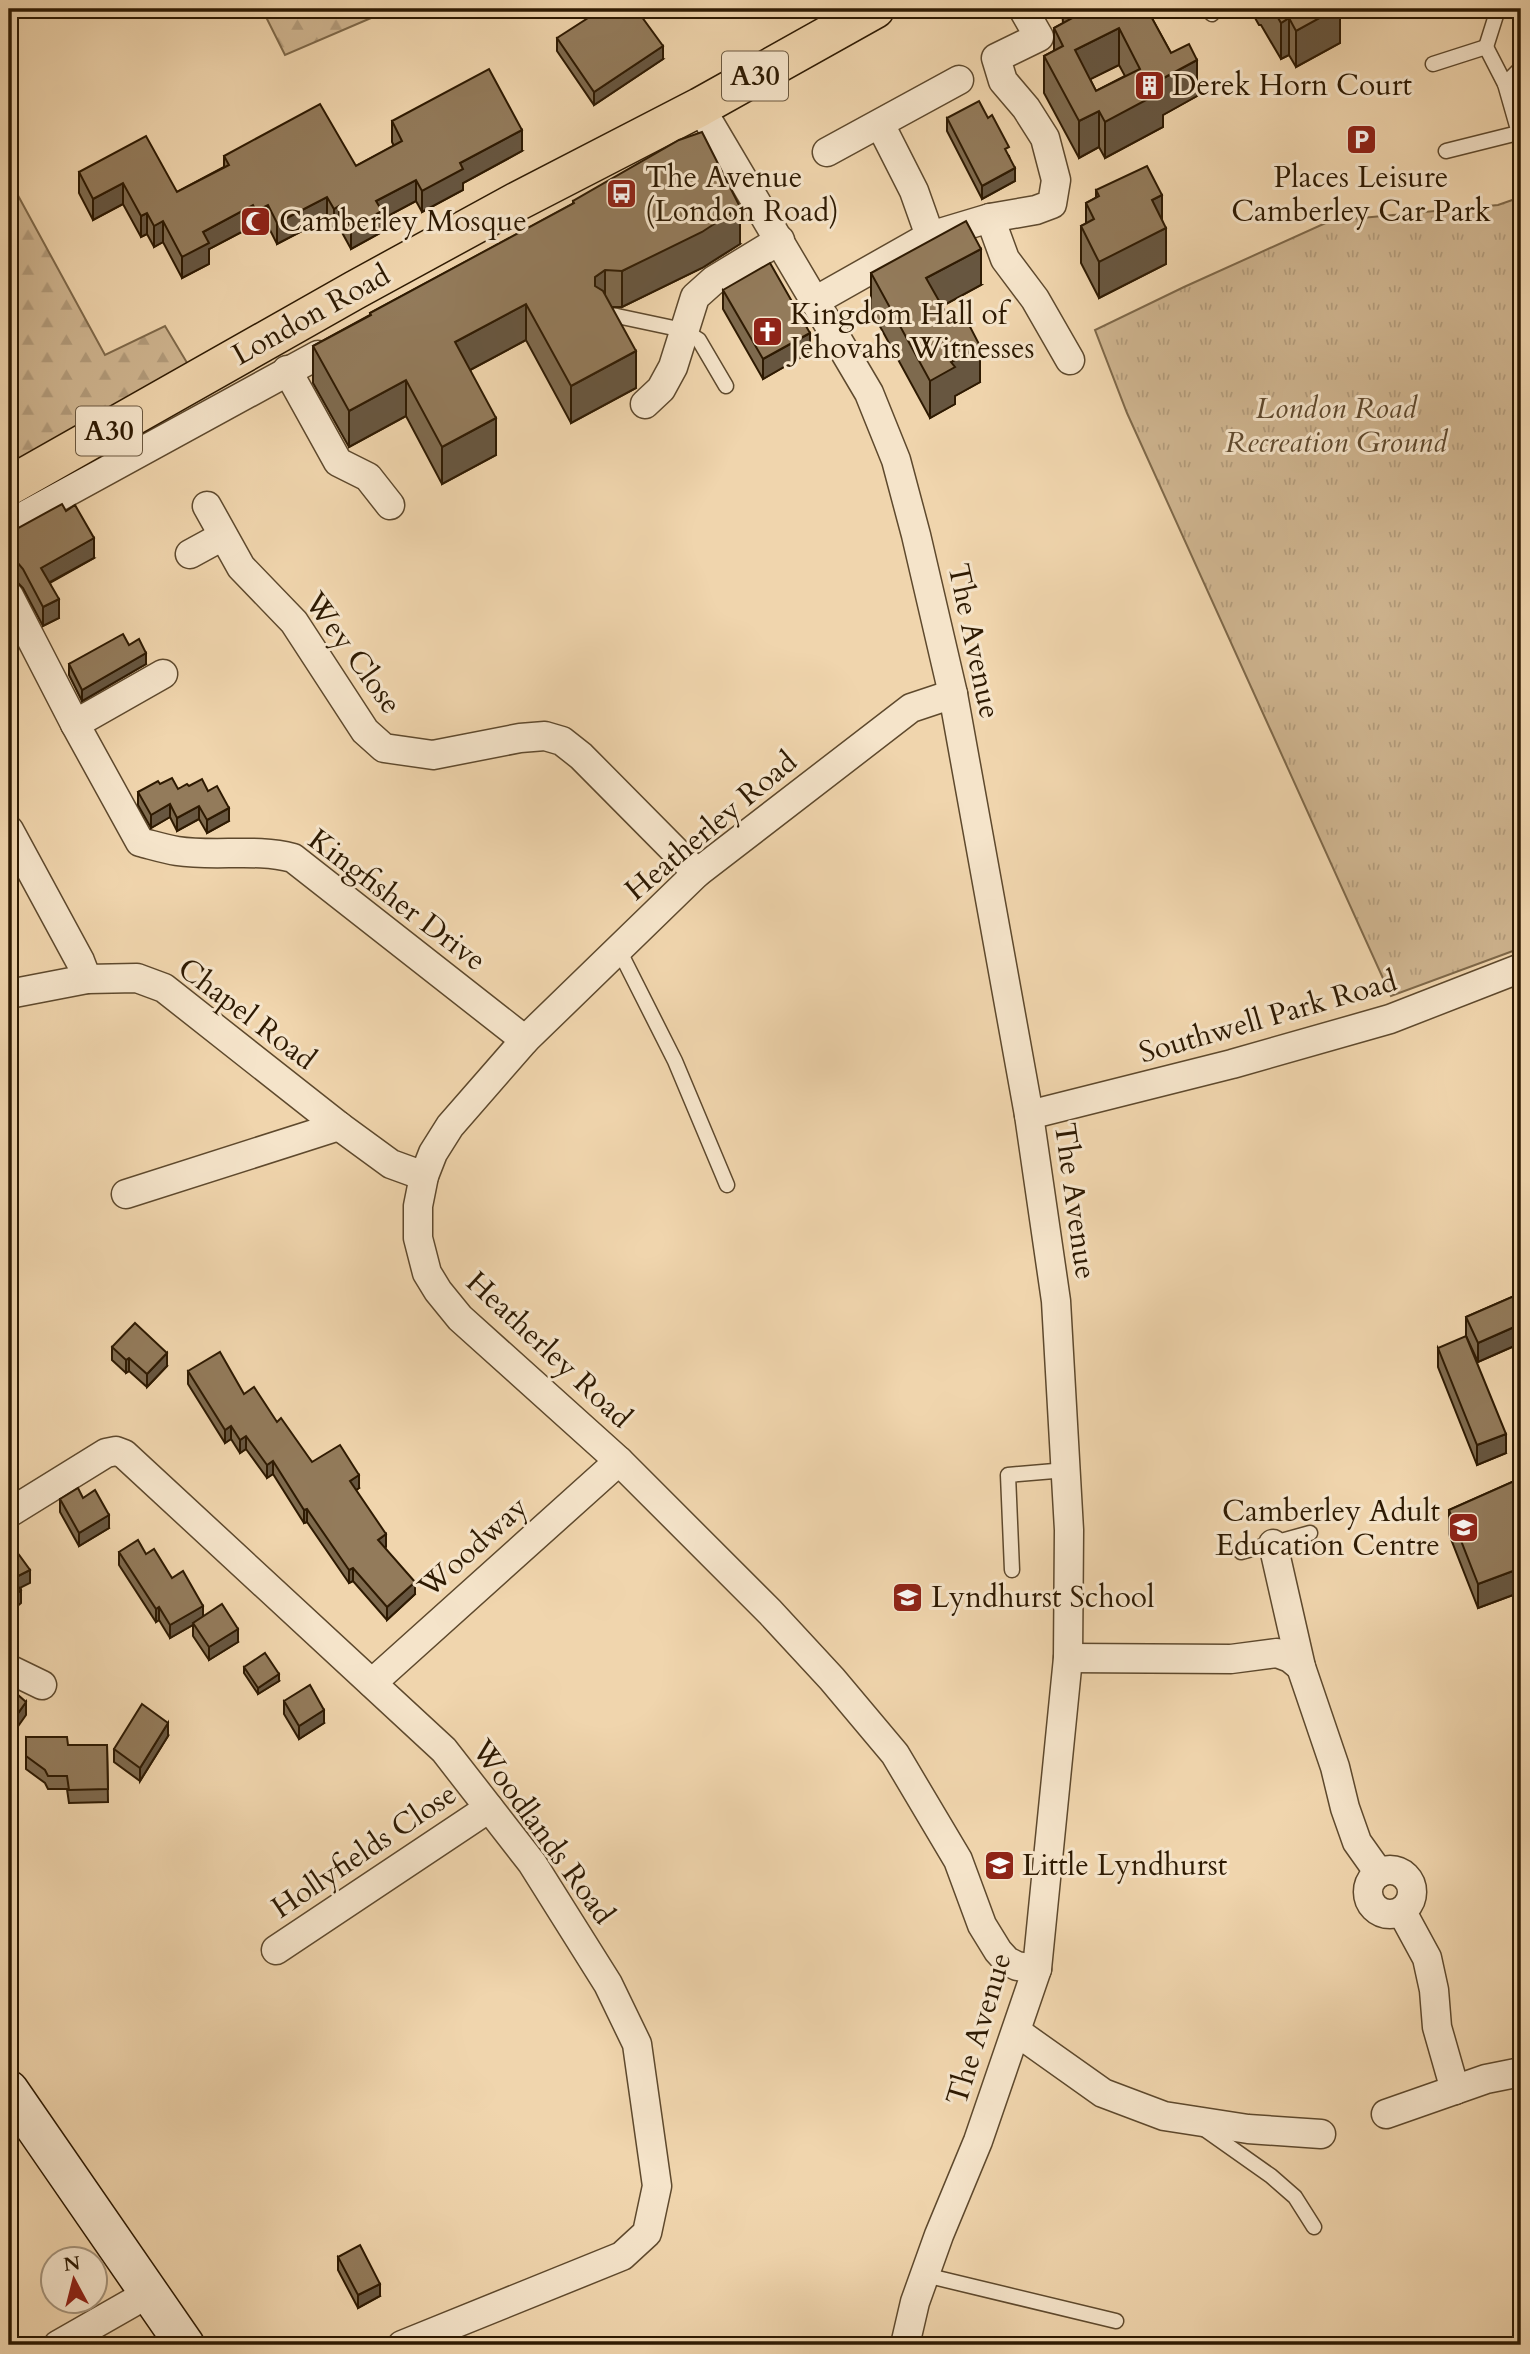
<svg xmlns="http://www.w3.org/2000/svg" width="1530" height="2354" font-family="Cardo,serif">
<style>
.forest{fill:url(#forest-firs);stroke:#7e6849;stroke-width:2}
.park{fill:url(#park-tufts);stroke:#7e6849;stroke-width:2}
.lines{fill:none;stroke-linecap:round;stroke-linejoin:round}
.service-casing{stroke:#5e492d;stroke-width:17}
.minor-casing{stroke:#5e492d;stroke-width:31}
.secondary-casing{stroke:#2e1a02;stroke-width:41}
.primary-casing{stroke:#2e1a02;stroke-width:41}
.service{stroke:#f5e4ca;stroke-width:14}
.minor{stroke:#f5e4ca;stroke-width:28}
.secondary{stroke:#f5e4ca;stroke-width:38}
.primary{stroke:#f0d5ad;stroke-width:38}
.wall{fill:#7e6a4e;stroke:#2e1a02;stroke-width:2;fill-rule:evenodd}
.shaded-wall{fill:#675640;stroke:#2e1a02;stroke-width:2}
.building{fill:#937b5b;stroke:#2e1a02;stroke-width:2;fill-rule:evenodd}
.labels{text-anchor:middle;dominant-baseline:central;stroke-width:6;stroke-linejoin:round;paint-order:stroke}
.shield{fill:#f5e4ca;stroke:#6a573e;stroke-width:2}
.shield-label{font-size:28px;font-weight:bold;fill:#2e1a02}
.poi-label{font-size:30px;fill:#2e1a02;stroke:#f5e4ca;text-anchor:start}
.street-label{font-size:30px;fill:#2e1a02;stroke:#f5e4ca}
.park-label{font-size:30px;font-style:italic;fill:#5e482d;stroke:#f5e4ca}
</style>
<defs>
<pattern id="forest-firs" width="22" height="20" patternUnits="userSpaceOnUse" patternTransform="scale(1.75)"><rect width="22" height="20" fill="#cfb590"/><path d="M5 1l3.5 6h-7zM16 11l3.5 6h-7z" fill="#b29b7b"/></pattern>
<pattern id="park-tufts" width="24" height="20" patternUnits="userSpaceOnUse" patternTransform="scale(1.75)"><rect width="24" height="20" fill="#cfb590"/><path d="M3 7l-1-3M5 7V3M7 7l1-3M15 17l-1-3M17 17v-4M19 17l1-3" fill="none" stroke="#b29b7b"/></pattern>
</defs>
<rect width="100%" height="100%" fill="#f0d5ad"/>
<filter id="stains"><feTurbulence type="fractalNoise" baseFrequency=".00286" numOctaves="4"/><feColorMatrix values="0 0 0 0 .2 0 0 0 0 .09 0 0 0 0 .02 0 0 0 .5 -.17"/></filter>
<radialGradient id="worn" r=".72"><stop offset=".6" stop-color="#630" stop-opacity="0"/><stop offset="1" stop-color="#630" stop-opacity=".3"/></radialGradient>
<g class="forest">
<path d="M262 9H392L285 55Z"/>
<path d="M9 179 105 355 165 326 189 366 9 465Z"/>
</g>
<path class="park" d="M1521 197V948L1391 996 1127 413 1095 330 1184 287 1330 221 1498 205Z"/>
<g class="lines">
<defs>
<g id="service">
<path d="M1210 9 1212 14"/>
<path d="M1486 47 1498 9"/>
<path d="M1433 64 1486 47 1505 84 1521 140"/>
<path d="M1505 84 1521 68"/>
<path d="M1446 151 1518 133"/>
<path d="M604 318 609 315 617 316 683 330 699 340 726 386"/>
<path d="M619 950 675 1061 727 1185"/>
<path d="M1241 1552 1310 1533"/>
<path d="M1012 1570 1008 1475 1066 1470"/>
<path d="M1203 2128 1271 2176 1295 2197 1314 2227"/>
<path d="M925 2275 1116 2321"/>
</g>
<g id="minor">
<path d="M700 107 869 393 896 460 916 535 953 694 1029 1115 1056 1301 1069 1530 1068 1658 1037 1969 978 2141 939 2235 915 2302 905 2345"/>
<path d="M880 124 914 191 930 236"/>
<path d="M827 152 959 80"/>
<path d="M990 218 1005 259 1035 299 1070 360"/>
<path d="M815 301 930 236 990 218 1036 210 1052 204 1056 180 1045 138 1026 108 1003 81 996 58 1039 37 1023 9"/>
<path d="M287 370 338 462 368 477 390 505"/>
<path d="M645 404 661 389 673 367 695 297 714 280 780 240"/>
<path d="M207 506 241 567 294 622 365 731 384 748 433 755 520 738 545 736 562 741 581 756 697 873"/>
<path d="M9 524 318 355"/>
<path d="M190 554 223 536"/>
<path d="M9 596 75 724 140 842C152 845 165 849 177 851 216 857 255 848 293 858L525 1040"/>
<path d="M953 694 911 708 697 873 525 1040 450 1126 433 1153 424 1176 418 1206V1238L427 1273 438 1291 460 1318 619 1461 770 1612 832 1679 895 1754 958 1860 982 1925 998 1951 1007 1961 1017 1966 1037 1969"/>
<path d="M75 724 163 674"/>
<path d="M9 830 80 961 87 979"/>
<path d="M9 994 87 979 137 978 164 988 339 1126 391 1164 424 1176"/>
<path d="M1029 1115 1232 1064 1390 1019 1521 968"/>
<path d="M126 1194 339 1126"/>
<path d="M9 1513 106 1453 116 1451 124 1454 444 1750 532 1863 608 1984 637 2044 657 2186 647 2233 622 2256 402 2345"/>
<path d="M1273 1544 1301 1667 1335 1767 1345 1808 1357 1842 1379 1873"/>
<path d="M1068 1658 1231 1659 1277 1653 1290 1658 1301 1667"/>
<path d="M9 1669 42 1685"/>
<path d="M372 1683 619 1461"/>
<circle cx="1390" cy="1892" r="22"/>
<path d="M1402 1912 1427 1958 1434 1990 1437 2027 1455 2090"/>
<path d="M276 1950 489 1808"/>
<path d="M1017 2032 1103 2093 1164 2116 1248 2129 1321 2134"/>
<path d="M1386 2114 1486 2079 1521 2072"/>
<path d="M58 2345 149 2293"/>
</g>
<path id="secondary" d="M9 2090 185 2345"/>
<path id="primary" d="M9 486 355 290 516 202 700 107 875 9"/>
</defs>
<use href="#service" class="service-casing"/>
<use href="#minor" class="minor-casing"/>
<use href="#secondary" class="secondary-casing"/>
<use href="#primary" class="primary-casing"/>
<use href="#service" class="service"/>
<use href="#minor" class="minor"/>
<use href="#secondary" class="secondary"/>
<use href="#primary" class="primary"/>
</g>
<g class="wall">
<path d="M1062 9H1157L1149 13 1171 53 1197 96 1163 115V127L1105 158 1099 147 1079 158 1044 93V56L1054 51V28L1063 23ZM1119 65 1125 76 1096 91 1090 79Z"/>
<path d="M1250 9H1340V43L1296 67 1289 55 1281 59 1261 25H1259Z"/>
<path d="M557 38 663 59 594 105 557 51Z"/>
<path d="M947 118 1009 156 1015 181 982 199 947 131Z"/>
<path d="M392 121 522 151 463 183V190L422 212 416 201 382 219V232L351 249 339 227 334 230 327 218 277 244 268 226 256 232 253 226 209 249V264L182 278 163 242 154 247 147 234 141 237 123 204 93 220 79 193V172L177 192 224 167V156L356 166 394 146 392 142Z"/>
<path d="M1096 190 1162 219 1166 264 1099 298 1081 263V226L1086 224V203L1096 198Z"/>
<path d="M573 201 740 244 702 268 622 307H612L636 388 571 423 526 340 470 370 496 455 442 484 406 416 349 447 313 383V346L370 315V313L573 204Z"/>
<path d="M871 273 981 285 942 306 980 382 955 396V404L930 418 871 310Z"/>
<path d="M723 290 810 352 763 379 723 309Z"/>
<path d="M9 533 94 558 50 583 59 618 43 626 23 588 17 582 9 580Z"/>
<path d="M129 645 146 664 82 701 69 675V664Z"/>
<path d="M160 784 178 789 189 786 208 791 229 821 207 833 199 819 177 831 170 817 151 828 138 805V792Z"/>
<path d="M1521 1293V1343L1478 1362 1466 1336V1317Z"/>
<path d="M112 1347 167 1366 147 1387 129 1371 126 1373 112 1360Z"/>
<path d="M1438 1348 1506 1453 1477 1465 1438 1367Z"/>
<path d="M188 1371 244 1394 277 1422 312 1462 359 1488 356 1490 385 1548 415 1594 387 1620 353 1581 349 1583 307 1522 304 1523 273 1474 267 1478 246 1449 240 1453 231 1439 225 1443 188 1384Z"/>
<path d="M1521 1478V1592L1478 1608 1449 1534V1510Z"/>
<path d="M83 1498 109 1528 79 1546 60 1512V1499Z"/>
<path d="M119 1552 146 1554 172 1578 203 1617 238 1642 209 1660 193 1636V1625L170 1638 159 1620 156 1622 119 1565Z"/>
<path d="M244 1667 279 1681 258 1694 244 1673Z"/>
<path d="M284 1701 324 1723 299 1739 284 1714Z"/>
<path d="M168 1736 140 1781 114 1762V1749Z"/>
<path d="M26 1737 68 1745H107L108 1802 69 1803 67 1789H48L45 1783 26 1769Z"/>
<path d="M338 2257 380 2296 358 2308 338 2270Z"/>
</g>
<g class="shaded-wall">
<path d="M1134 9H1157L1134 21Z"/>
<path d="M1334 9H1340V43L1296 67V31Z"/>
<path d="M1289 18V55L1281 59V23Z"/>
<path d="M1119 28V65L1075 87V50Z"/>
<path d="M663 46V59L594 105V92Z"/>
<path d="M1197 60V96L1163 115V127L1105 158V122L1158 81Z"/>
<path d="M1099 111V147L1079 158V121Z"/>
<path d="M522 130V151L463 183V190L422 212V191L460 163Z"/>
<path d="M1015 168V181L982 199V186Z"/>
<path d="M416 180V201L382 219V232L351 249V228L376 201Z"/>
<path d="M123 183V204L93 220V199Z"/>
<path d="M1162 195V230L1166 228V264L1099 298V262L1152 200Z"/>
<path d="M327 197V218L277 244V223Z"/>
<path d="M253 205V226L209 249V264L182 278V257L203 232Z"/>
<path d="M268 205V226L256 232V211Z"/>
<path d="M339 206V227L334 230V209Z"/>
<path d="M740 207V244L702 268 622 307V271Z"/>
<path d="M147 213V234L141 237V216Z"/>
<path d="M163 221V242L154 247V226Z"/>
<path d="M981 249V285L926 315V278Z"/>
<path d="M605 270V306L595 314V277Z"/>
<path d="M526 304V340L455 378V342Z"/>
<path d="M810 333V352L763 379V359Z"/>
<path d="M980 346V382L955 396V404L930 418V381L951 362Z"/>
<path d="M636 351V388L571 423V386Z"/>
<path d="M406 380V416L349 447V411Z"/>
<path d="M496 418V455L442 484V447Z"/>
<path d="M94 538V558L41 587V568Z"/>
<path d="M59 599V618L43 626V607Z"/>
<path d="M146 653V664L82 701V690Z"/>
<path d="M170 804V817L151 828V815Z"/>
<path d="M199 806V819L177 831V818Z"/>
<path d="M229 808V821L207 833V820Z"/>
<path d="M1521 1324V1343L1478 1362V1343Z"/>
<path d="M167 1353V1366L147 1387V1374Z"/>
<path d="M129 1358V1371L126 1373V1360Z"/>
<path d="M231 1426V1439L225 1443V1430Z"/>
<path d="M1506 1434V1453L1477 1465V1445Z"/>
<path d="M246 1436V1449L240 1453V1440Z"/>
<path d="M273 1461V1474L267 1478V1465Z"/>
<path d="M359 1475V1488L350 1494V1481Z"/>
<path d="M307 1509V1522L304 1523V1510Z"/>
<path d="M109 1515V1528L79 1546V1533Z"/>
<path d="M386 1534V1547L378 1553V1540Z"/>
<path d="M353 1568V1581L349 1583V1570Z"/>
<path d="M1521 1568V1592L1478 1608V1584Z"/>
<path d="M30 1570V1583L12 1592V1579Z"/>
<path d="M415 1582V1594L387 1620V1607Z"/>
<path d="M21 1590V1603L9 1613V1600Z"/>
<path d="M203 1606V1619L170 1638V1625Z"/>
<path d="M159 1607V1620L156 1622V1609Z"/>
<path d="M238 1629V1642L209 1660V1647Z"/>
<path d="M279 1674V1681L258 1694V1688Z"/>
<path d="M26 1702V1715L9 1739V1726Z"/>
<path d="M324 1710V1723L299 1739V1726Z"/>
<path d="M168 1723V1736L140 1781V1768Z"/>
<path d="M380 2284V2296L358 2308V2295Z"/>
</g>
<g class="building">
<path d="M602 9H636L663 46 594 92 557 38Z"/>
<path d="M1074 9H1147L1171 53 1189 44 1197 60 1158 81 1163 91 1105 122 1099 111 1079 121 1044 56 1063 46 1054 28 1078 15ZM1119 28 1140 69 1096 91 1075 50Z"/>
<path d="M1273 9H1336L1296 31 1289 18 1281 23Z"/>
<path d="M489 69 522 130 460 163 463 169 422 191 416 180 376 201 382 211 351 228 339 206 334 209 327 197 277 223 268 205 256 211 253 205 203 232 209 243 182 257 163 221 154 226 147 213 141 216 123 183 93 199 79 172 146 136 177 192 229 165 224 156 320 104 356 166 402 141 392 121Z"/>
<path d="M979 101 988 118 992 115 1009 147 1005 149 1015 168 982 186 947 118Z"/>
<path d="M702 132 740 207 702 232 622 271 605 270 595 277V286L603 291 636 351 571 386 526 304 455 342 496 418 442 447 406 380 349 411 313 346 371 315 370 313 574 203 573 201 679 140Z"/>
<path d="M1147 166 1162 195 1152 200 1166 228 1099 262 1081 226 1094 219 1086 203 1099 196 1096 190Z"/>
<path d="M966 221 981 249 926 278 951 322 964 315 980 346 951 362 955 367 930 381 871 273Z"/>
<path d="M770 263 810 333 763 359 723 290Z"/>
<path d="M62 504 66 511 75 505 94 538 41 568 59 599 43 607 23 569 17 562 9 561V533Z"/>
<path d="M123 634 129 645 139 639 146 653 82 690 69 664Z"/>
<path d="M172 778 178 789 187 784 189 786 202 779 208 791 217 786 229 808 207 820 199 806 177 818 170 804 151 815 138 792 158 781 160 784Z"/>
<path d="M1521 1293V1324L1478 1343 1466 1317Z"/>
<path d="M135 1323 167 1353 147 1374 129 1358 126 1360 112 1347Z"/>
<path d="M1466 1336 1506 1434 1477 1445 1438 1348Z"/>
<path d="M220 1352 244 1394 254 1387 277 1422 281 1418 312 1462 340 1445 359 1475 350 1481 386 1534 378 1540 415 1582 387 1607 353 1568 349 1570 307 1509 304 1510 273 1461 267 1465 246 1436 240 1440 231 1426 225 1430 188 1371Z"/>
<path d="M1521 1478V1568L1478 1584 1449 1510Z"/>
<path d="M78 1488 83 1498 95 1490 109 1515 79 1533 60 1499Z"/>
<path d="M138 1540 146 1554 154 1549 172 1578 183 1571 203 1606 170 1625 159 1607 156 1609 119 1552Z"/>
<path d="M9 1541 30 1570 12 1579 21 1590 9 1600Z"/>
<path d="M222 1604 238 1629 209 1647 193 1623Z"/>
<path d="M265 1653 279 1674 258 1688 244 1667Z"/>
<path d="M310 1685 324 1710 299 1726 284 1701Z"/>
<path d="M9 1687 26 1702 9 1726Z"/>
<path d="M142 1704 168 1723 140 1768 114 1749Z"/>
<path d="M26 1737H67L68 1745H107L108 1789 69 1790 67 1776H48L45 1770 26 1756Z"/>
<path d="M360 2245 380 2284 358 2295 338 2257Z"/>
</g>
<defs>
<symbol id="building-square" viewBox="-11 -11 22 22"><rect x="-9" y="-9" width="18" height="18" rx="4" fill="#8f2418" stroke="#f5e4ca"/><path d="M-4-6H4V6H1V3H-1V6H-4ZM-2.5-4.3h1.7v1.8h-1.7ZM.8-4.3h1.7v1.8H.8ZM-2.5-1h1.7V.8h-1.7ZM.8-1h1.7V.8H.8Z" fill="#fff"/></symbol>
<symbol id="parking-square" viewBox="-11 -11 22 22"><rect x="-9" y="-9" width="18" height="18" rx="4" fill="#8f2418" stroke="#f5e4ca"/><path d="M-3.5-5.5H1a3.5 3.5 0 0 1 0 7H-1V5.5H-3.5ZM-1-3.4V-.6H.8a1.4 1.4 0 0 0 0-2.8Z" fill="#fff"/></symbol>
<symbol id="bus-square" viewBox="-11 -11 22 22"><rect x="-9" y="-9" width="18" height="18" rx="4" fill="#8f2418" stroke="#f5e4ca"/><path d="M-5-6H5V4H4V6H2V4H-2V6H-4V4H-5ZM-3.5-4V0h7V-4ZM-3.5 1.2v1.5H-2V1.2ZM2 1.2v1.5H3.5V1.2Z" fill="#fff"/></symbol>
<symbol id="mosque-square" viewBox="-11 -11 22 22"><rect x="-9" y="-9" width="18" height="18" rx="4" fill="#8f2418" stroke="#f5e4ca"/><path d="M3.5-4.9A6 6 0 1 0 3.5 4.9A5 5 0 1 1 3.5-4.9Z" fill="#fff"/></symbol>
<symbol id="church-square" viewBox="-11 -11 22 22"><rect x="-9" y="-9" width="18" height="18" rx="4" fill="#8f2418" stroke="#f5e4ca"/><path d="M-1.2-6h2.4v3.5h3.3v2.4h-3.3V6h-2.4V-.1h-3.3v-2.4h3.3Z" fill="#fff"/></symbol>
<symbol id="school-square" viewBox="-11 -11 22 22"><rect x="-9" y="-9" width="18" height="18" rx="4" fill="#8f2418" stroke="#f5e4ca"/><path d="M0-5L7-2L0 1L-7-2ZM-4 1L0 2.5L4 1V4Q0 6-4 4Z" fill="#fff"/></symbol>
</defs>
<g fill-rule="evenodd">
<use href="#building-square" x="1132" y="68" width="35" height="35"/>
<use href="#parking-square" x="1344" y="122" width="35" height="35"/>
<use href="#bus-square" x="604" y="176" width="35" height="35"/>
<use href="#mosque-square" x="238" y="204" width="35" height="35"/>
<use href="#church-square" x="750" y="314" width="35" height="35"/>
<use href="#school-square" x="1446" y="1510" width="35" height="35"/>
<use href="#school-square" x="890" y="1580" width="35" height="35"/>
<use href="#school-square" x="982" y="1848" width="35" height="35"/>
</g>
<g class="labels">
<g class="shield">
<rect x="722" y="51.5" width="66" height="49" rx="5"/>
<rect x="76" y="406.5" width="66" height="49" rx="5"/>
</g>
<g class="shield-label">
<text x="755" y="76">A30</text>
<text x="109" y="431">A30</text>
</g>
<g class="poi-label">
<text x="1172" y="85">Derek Horn Court</text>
<text x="645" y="177">The Avenue<tspan x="645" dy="34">(London Road)</tspan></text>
<text x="1361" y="177" text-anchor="middle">Places Leisure<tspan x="1361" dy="34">Camberley Car Park</tspan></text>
<text x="279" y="221">Camberley Mosque</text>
<text x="790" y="314">Kingdom Hall of<tspan x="790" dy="34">Jehovahs Witnesses</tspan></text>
<text x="1440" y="1511" text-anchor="end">Camberley Adult<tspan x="1440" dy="34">Education Centre</tspan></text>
<text x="931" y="1597">Lyndhurst School</text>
<text x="1022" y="1865">Little Lyndhurst</text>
</g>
<g class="street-label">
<text transform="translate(311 315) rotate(-29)">London Road</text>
<text transform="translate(974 641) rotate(78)">The Avenue</text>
<text transform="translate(353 653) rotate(54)">Wey Close</text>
<text transform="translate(711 826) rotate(-40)">Heatherley Road</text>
<text transform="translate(397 900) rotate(37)">Kingfisher Drive</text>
<text transform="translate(247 1014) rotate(37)">Chapel Road</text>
<text transform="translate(1268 1017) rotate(-16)">Southwell Park Road</text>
<text transform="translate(1075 1201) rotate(82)">The Avenue</text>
<text transform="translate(549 1350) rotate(43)">Heatherley Road</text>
<text transform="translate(473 1547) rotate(-42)">Woodway</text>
<text transform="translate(543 1832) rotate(54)">Woodlands Road</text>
<text transform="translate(364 1851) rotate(-34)">Hollyfields Close</text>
<text transform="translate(979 2029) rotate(-73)">The Avenue</text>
</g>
<g class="park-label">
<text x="1336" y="408">London Road<tspan x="1336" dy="34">Recreation Ground</tspan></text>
</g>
</g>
<rect width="1530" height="2354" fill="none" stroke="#f0d5ad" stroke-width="35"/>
<rect x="10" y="10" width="1509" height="2333" fill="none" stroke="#2e1a02" stroke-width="3.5"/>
<rect x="18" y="18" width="1495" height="2319" fill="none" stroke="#2e1a02" stroke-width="2"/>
<g transform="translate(74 2280) rotate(353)"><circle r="33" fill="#f5e4ca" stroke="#a5937a" stroke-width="2"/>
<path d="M0-5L12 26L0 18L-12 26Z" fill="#8f2418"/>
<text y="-10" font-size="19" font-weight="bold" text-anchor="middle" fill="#2e1a02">N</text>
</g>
<rect width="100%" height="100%" filter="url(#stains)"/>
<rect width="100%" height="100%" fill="url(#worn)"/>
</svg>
